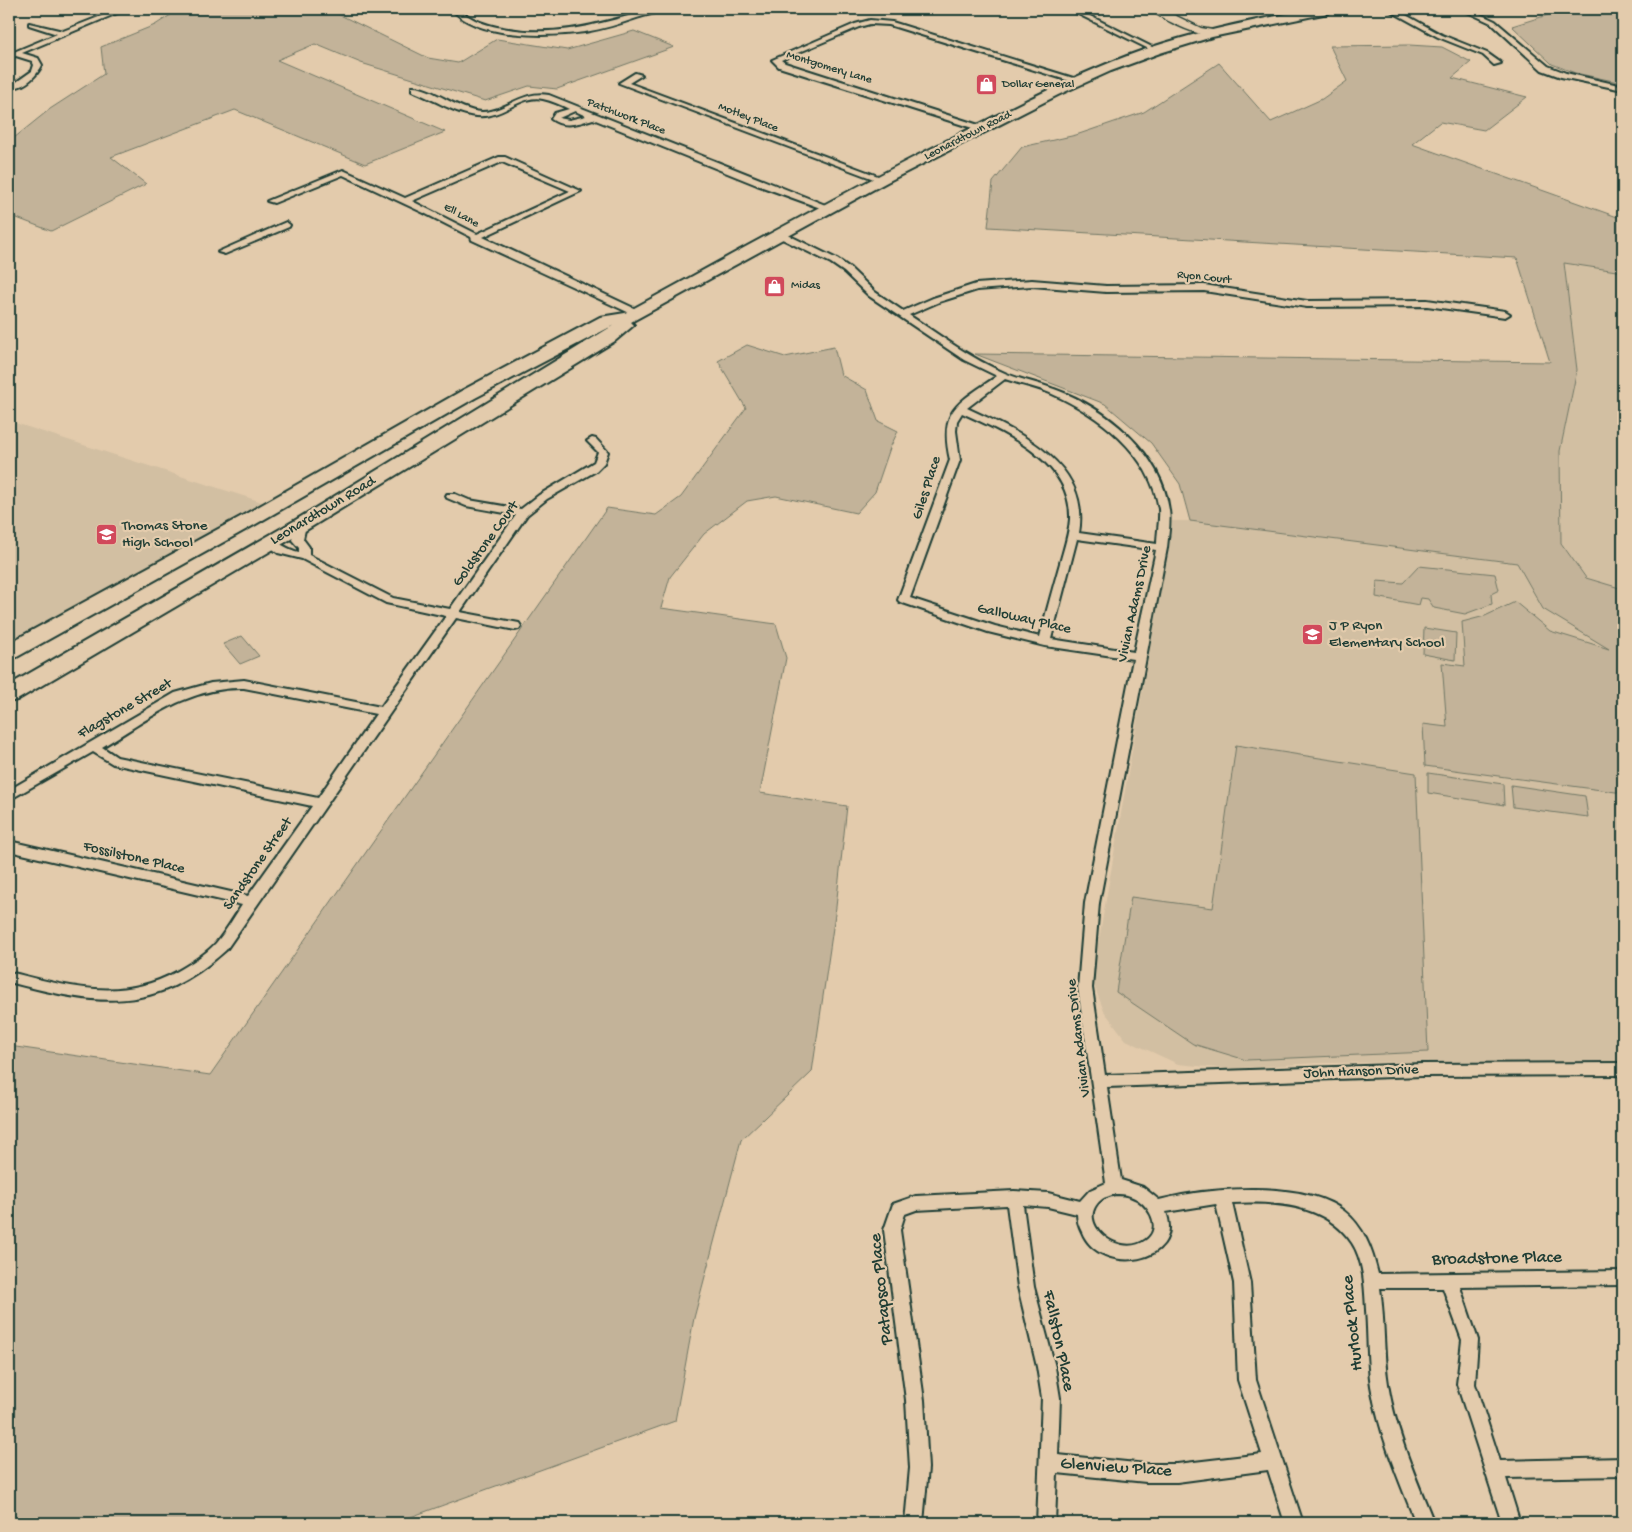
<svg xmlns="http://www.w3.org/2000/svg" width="1632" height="1532" font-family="'Gochi Hand',sans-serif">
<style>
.built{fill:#d2bfa2}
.green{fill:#c3b399;stroke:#717866}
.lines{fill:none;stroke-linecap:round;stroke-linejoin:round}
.street-casing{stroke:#1f3d34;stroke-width:4}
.secondary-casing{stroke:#1f3d34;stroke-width:3}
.highway-casing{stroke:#1f3d34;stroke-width:4}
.street{fill:#e3cbac;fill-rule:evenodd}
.secondary{fill:#e3cbac;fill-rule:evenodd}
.highway{fill:#e3cbac;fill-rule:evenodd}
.labels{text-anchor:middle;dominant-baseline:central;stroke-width:4.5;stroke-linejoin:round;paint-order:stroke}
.far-street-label{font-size:12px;fill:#1f3d34;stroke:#e3cbac}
.far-poi-label{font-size:12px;fill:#1f3d34;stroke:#e3cbac;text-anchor:start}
.street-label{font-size:15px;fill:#1f3d34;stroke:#e3cbac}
.poi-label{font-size:15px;fill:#1f3d34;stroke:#e3cbac;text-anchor:start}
.near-street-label{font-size:18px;fill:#1f3d34;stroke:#e3cbac}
</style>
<rect width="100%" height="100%" fill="#e3cbac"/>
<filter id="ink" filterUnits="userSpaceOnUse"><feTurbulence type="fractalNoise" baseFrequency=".02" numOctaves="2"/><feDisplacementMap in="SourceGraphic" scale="10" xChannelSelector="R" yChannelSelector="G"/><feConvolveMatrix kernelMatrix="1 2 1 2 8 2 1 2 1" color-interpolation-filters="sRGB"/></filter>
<g filter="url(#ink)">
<g class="built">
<path d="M1564 262 1623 272V589L1586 578 1561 543 1560 451 1577 370Z"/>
<path d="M9 421 124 458 262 502 146 569 9 642Z"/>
<path d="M1172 521H1190L1517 563 1543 609 1623 652V1061L1316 1063 1227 1069 1178 1064 1126 1040 1104 1011 1092 980Z"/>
</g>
<g class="green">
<path d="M180 9H340L334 12 428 58 458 63 497 39 567 50 634 31 674 47 557 89 529 86 485 101 361 63 315 44 277 60 445 132 365 164 235 110 111 157 146 184 51 231 9 215V142L50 109 104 74 101 47 155 25Z"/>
<path d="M1567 9H1623V83L1575 73 1552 64 1512 26Z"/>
<path d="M1409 45 1442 47 1471 62 1452 78 1527 97 1484 130 1440 122 1412 144 1623 219V272L1564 263 1577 370 1560 451 1561 543 1586 578 1623 589V793L1425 766 1423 724 1447 727 1442 663 1465 666 1462 622 1485 616 1515 602 1550 631 1609 649 1543 609 1517 563 1190 521 1180 484 1151 443 1105 404 975 354 1550 362 1517 258 988 227 993 182 1022 147 1076 135 1144 112 1219 63 1271 122 1322 99 1347 81 1330 46Z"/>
<path d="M747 345 785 357 834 347 841 375 867 390 878 421 898 431 890 448 875 492 856 513 776 496 747 501 704 534 670 577 661 608 776 624 786 658 760 793 847 806 836 907 812 1072 741 1140 694 1318 675 1421 394 1523H9V1046L210 1075 607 508 656 515 681 497 746 408 718 361Z"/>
<path d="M1419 566 1495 574 1499 590 1491 594 1492 604 1465 614 1434 608 1428 599 1421 598 1419 605 1376 597 1377 581 1403 583Z"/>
<path d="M1424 628 1456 633 1455 660 1423 654Z"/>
<path d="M242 636 259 656 240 664 223 644Z"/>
<path d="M1236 745 1416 773 1428 1052 1246 1060 1193 1044 1116 992 1131 897 1213 908Z"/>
<path d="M1428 773 1503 784 1504 805 1428 793Z"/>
<path d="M1511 785 1585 796 1588 817 1513 807Z"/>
</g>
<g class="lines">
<defs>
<g id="street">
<path d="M119 9H127L22 53 38 58 42 65C38 74 26 87 15 87V83L32 71 34 65 32 61 16 56 9 58V54L57 34 29 25V23L63 31Z"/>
<path d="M452 9C460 9 462 12 468 16 477 22 488 25 497 27 554 39 599 24 653 9H662C656 14 645 15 637 18 620 24 603 29 585 32 549 37 476 39 452 9Z"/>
<path d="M1068 9H1076L1158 50 1153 51Z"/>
<path d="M1387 9H1395L1442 35 1487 53 1501 63 1494 65 1483 55 1438 37Z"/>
<path d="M1461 9H1469L1495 21 1548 66 1566 73 1623 86V90L1561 77 1542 70 1491 23Z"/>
<path d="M870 20 892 22 1083 81 1076 83 889 25 870 24 859 27 781 60 785 63 985 127V131H982L779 67 772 60 855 24Z"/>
<path d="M635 73 642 75 629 83 886 179 879 181 619 83Z"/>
<path d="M412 87C431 86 458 111 482 112 506 112 521 90 549 95L833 208 826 210 757 185 593 119C579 123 564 129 551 119L555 113 569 109C561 105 552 101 543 99 523 94 505 115 485 116 460 118 435 99 412 91ZM575 111 586 116 569 120 559 118Z"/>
<path d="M499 157H505L581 191 483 237 640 311V315H634L472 240 471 237 424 213 343 175 274 203 267 201 343 170 405 198ZM502 162 570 191 477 234 412 201Z"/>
<path d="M286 222 290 225 289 227 225 254 218 252Z"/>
<path d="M776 232H782L837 259 850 268 875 292 903 311 933 298 976 284 1032 280 1106 286 1204 285 1307 301 1427 300 1505 311 1510 314 1505 317 1427 306 1307 307 1204 291 1106 292 1032 286 977 290 939 302 909 315C941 336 971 359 1007 374 1022 380 1039 383 1054 389 1105 407 1162 453 1169 510 1171 522 1168 536 1167 548L1099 903 1092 988 1105 1075 1422 1064 1623 1063V1075L1422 1076 1107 1087 1121 1180 1143 1187 1159 1200C1206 1188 1303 1179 1344 1211 1364 1227 1372 1249 1378 1274L1623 1271V1285L1460 1287 1478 1340 1475 1384 1500 1461 1623 1458V1476L1506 1478 1520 1523H1502L1457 1384 1462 1340 1443 1288H1380C1385 1320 1383 1353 1388 1384 1396 1433 1416 1478 1434 1523H1416C1398 1478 1379 1434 1371 1386 1367 1361 1368 1335 1366 1310 1365 1290 1364 1261 1352 1243 1326 1204 1275 1201 1232 1203L1250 1283 1256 1380 1303 1523H1285L1268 1470 1177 1482H1146L1057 1473 1055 1523H1037L1042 1398 1037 1367 1018 1287 1007 1205 916 1210 905 1214 900 1230 924 1400 928 1468 923 1523H905L910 1468 906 1400 884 1230 893 1204 916 1196 1014 1191 1048 1193 1080 1201 1090 1190 1106 1183 1078 988 1085 903 1133 659 1045 646 988 632 900 602 898 600 950 460C938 408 959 403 997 376L964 360 869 296 844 272 831 263 776 236ZM1005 379C1020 384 1036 387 1050 393 1099 415 1150 453 1159 509 1160 520 1157 533 1157 544L1079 533C1091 463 1019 432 967 408ZM962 413C1006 433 1072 461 1070 519 1069 534 1064 548 1060 563 1053 588 1046 612 1040 637L995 626 910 598 960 460 956 431 957 421ZM1077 539 1156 550 1134 652 1051 639ZM1115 1194C1120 1194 1125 1194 1130 1196 1147 1201 1164 1227 1146 1240 1119 1260 1074 1222 1101 1200 1104 1197 1110 1196 1115 1194ZM1216 1204 1234 1283 1238 1380 1262 1454 1177 1464H1146L1058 1455 1060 1398 1055 1367 1034 1287 1023 1205 1048 1207 1077 1214C1077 1221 1079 1226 1082 1232 1100 1277 1186 1264 1166 1212Z"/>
<path d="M592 438 596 439 608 452 604 463 596 471 547 499 527 515 460 612 519 623 521 626 519 629 515 630 456 618 226 950C153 1016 97 1005 9 982V972C67 986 120 1003 176 972 190 964 205 955 216 943 226 931 234 917 242 905L9 851V841L248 896 312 806 113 764 93 752 9 800V790L175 693 211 683 244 680 381 707 446 616 386 603 302 559 278 553 265 543 266 541C277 539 287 550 299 552V548L292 540 297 523H305L306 525 303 539 309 547V555L393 598 450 609 516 515 466 506 447 498 446 496 447 494H455L469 500 521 509 539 495 594 462 598 452 587 441ZM244 688 376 714 318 798 117 757 102 747C149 719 187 687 244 688Z"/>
</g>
<path id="secondary" d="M1150 9H1162L1201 28 1218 31 1219 33C1208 43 1159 18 1150 9Z"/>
<path id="highway" d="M1311 9H1334L1328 13 1212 37 1160 53 1111 71 1058 95 887 182 631 322 634 325 615 341 308 529 17 700 9 702V685L294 521 614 325 475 398 256 524 17 657 9 659V643L242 516 463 390 600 317 625 313C735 253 844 192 956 136 1019 104 1082 71 1149 48 1202 30 1257 20 1311 9Z"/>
</defs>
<use href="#street" class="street-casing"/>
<use href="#secondary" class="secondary-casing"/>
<use href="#highway" class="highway-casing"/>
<use href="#street" class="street"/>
<use href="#secondary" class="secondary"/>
<use href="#highway" class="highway"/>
</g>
</g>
<defs>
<symbol id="shop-square" viewBox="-11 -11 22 22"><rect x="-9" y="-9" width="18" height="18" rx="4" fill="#d1495b" stroke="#e3cbac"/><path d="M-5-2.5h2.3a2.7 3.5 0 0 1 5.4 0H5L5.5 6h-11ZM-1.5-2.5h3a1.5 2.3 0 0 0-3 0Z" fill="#fff"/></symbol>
<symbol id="school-square" viewBox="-11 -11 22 22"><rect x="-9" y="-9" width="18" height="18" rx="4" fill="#d1495b" stroke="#e3cbac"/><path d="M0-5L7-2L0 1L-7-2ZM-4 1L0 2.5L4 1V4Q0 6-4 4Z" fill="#fff"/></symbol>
</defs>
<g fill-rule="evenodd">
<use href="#shop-square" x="974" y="72" width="25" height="25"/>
<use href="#shop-square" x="762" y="274" width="25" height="25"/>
<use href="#school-square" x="94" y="522" width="25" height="25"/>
<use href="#school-square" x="1300" y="622" width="25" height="25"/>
</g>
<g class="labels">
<g class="far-street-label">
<text transform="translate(829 68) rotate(17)">Montgomery Lane</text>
<text transform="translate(626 117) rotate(21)">Patchwork Place</text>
<text transform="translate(748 118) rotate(21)">Motley Place</text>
<text transform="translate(968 136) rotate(-27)">Leonardtown Road</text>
<text transform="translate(461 216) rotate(29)">Ell Lane</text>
<text transform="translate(1204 278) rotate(6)">Ryon Court</text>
</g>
<g class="far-poi-label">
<text x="1002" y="85">Dollar General</text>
<text x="791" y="286">Midas</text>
</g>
<g class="street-label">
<text transform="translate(927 488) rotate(-72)">Giles Place</text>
<text transform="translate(323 511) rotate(-31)">Leonardtown Road</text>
<text transform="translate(486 544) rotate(-54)">Goldstone Court</text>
<text transform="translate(1135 604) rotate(-78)">Vivian Adams Drive</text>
<text transform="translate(1024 619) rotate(13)">Galloway Place</text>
<text transform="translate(125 709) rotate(-30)">Flagstone Street</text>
<text transform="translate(134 858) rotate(13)">Fossilstone Place</text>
<text transform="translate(258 864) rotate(-55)">Sandstone Street</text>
<text transform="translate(1079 1038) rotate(-97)">Vivian Adams Drive</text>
<text transform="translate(1361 1072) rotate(-2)">John Hanson Drive</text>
</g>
<g class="poi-label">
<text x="122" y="526">Thomas Stone<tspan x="122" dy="17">High School</tspan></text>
<text x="1329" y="626">J P Ryon<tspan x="1329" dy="17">Elementary School</tspan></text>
</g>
<g class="near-street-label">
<text transform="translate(1497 1259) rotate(-1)">Broadstone Place</text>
<text transform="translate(882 1289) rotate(-96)">Patapsco Place</text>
<text transform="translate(1353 1323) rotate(-96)">Hurlock Place</text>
<text transform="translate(1058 1341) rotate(78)">Fallston Place</text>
<text transform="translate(1116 1468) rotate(4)">Glenview Place</text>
</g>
</g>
<rect width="1632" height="1532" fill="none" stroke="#e3cbac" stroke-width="30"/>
<rect x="15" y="15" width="1602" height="1502" fill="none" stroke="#1f3d34" stroke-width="2" filter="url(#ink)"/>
</svg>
